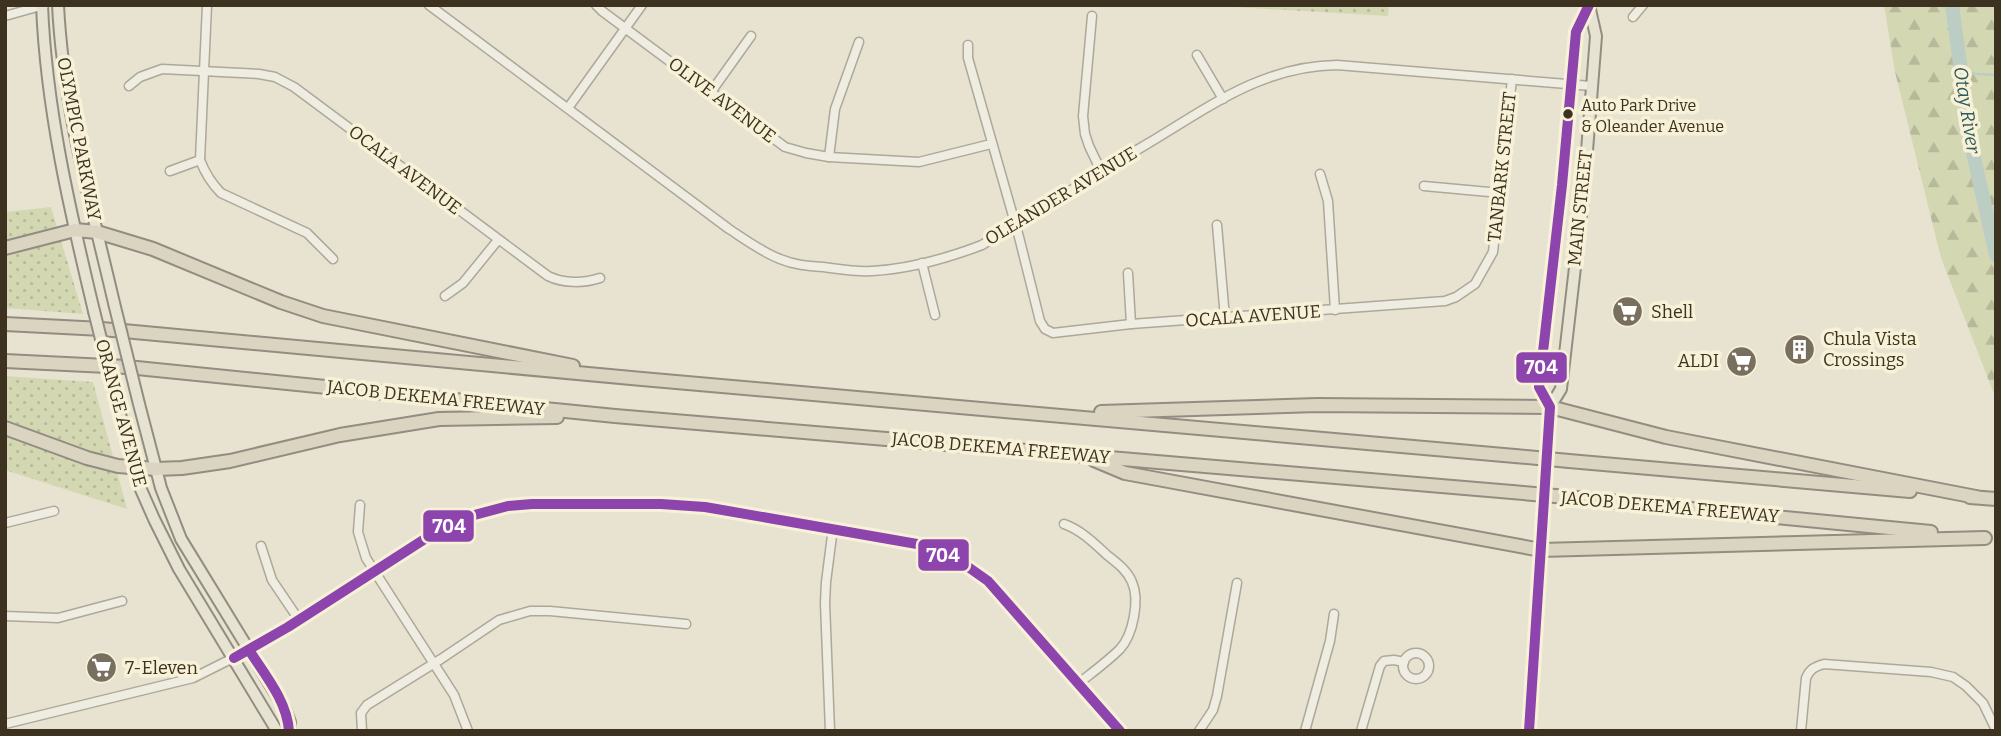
<svg xmlns="http://www.w3.org/2000/svg" width="2001" height="736" font-family="Bitter,serif">
<style>
.grass{fill:url(#grass-dots)}
.forest{fill:url(#forest-firs)}
.lines{fill:none;stroke-linecap:round;stroke-linejoin:round}
.stream{stroke:#bccdc4;stroke-width:2.5}
.river{stroke:#bccdc4;stroke-width:14}
.minor-casing{stroke:#ada899;stroke-width:11}
.major-casing{stroke:#928d80;stroke-width:14}
.highway-casing{stroke:#928d80;stroke-width:16}
.minor{stroke:#efece2;stroke-width:8}
.major{stroke:#e6e3d3;stroke-width:10}
.highway{stroke:#dad4c1;stroke-width:12}
.major-bridge-casing{stroke:#928d80;stroke-width:14;stroke-linecap:butt}
.highway-bridge-casing{stroke:#928d80;stroke-width:16;stroke-linecap:butt}
.major-bridge{stroke:#e6e3d3;stroke-width:10}
.highway-bridge{stroke:#dad4c1;stroke-width:12}
.bus-1-casing{stroke:#f7f2d7;stroke-width:16}
.bus-1{stroke:#8e44ad;stroke-width:10}
.bus-dot{fill:#3d3120;stroke:#f7f2d7;stroke-width:2.5}
.labels{text-anchor:middle;dominant-baseline:central;stroke-width:7;stroke-linejoin:round;paint-order:stroke}
.bus-label{font-size:16px;fill:#3d3120;stroke:#f7f2d7;text-anchor:start}
.street-label{font-size:18px;fill:#3d3120;stroke:#f7f2d7}
.poi-label{font-size:18px;fill:#3d3120;stroke:#f7f2d7;text-anchor:start}
.water-label{font-size:19px;font-style:italic;fill:#2f595c;stroke:#f7f2d7}
.line-badge{stroke:#f7f2d7;stroke-width:2.5}
.badge-label{font-size:19px;text-anchor:middle;font-weight:bold;fill:#fff}
</style>
<defs>
<pattern id="grass-dots" width="8" height="8" patternUnits="userSpaceOnUse" patternTransform="scale(1.75)"><rect width="8" height="8" fill="#d3d8b3"/><path d="M2 2h.1M6 6h.1" fill="none" stroke="#b6ba9a" stroke-width="1.8" stroke-linecap="round"/></pattern>
<pattern id="forest-firs" width="22" height="20" patternUnits="userSpaceOnUse" patternTransform="scale(1.75)"><rect width="22" height="20" fill="#d3d8b3"/><path d="M5 1l3.5 6h-7zM16 11l3.5 6h-7z" fill="#b6ba9a"/></pattern>
</defs>
<rect width="100%" height="100%" fill="#e7e3d0"/>
<g class="grass">
<path d="M1200 5H1389L1388 16Z"/>
<path d="M51 207 83 314 5 308V212Z"/>
<path d="M5 376 93 382 127 509 5 470Z"/>
</g>
<path class="forest" d="M1884 5H1995L1994 66 1996 70V399L1941 258 1895 72Z"/>
<g class="lines">
<path class="stream" d="M1961 73 1996 75"/>
<path class="river" d="M1952 5 1971 144 1996 255"/>
<defs>
<g id="minor">
<path d="M207 5 200 160C205 173 211 183 221 193L307 233 333 259"/>
<path d="M429 5 729 229C746 240 762 252 780 259 794 265 808 266 823 267 839 269 855 272 872 271 909 269 948 258 982 245 1037 211 1092 177 1147 144 1209 107 1262 66 1337 65L1591 86"/>
<path d="M596 5 602 11 785 147 806 153 829 157 919 162 991 144"/>
<path d="M5 16 44 5"/>
<path d="M1092 16 1083 116 1085 134 1089 146 1101 171"/>
<path d="M1633 17 1643 5"/>
<path d="M968 45V58L1019 237 1040 321 1045 329 1053 333 1131 324 1445 301 1456 297 1475 284 1493 252 1512 79"/>
<path d="M1197 55 1223 99"/>
<path d="M129 86 140 77 162 69 259 74 275 77 294 87 548 276C564 284 585 283 600 278"/>
<path d="M711 92 751 36"/>
<path d="M568 108 642 5"/>
<path d="M829 157 835 109 859 42"/>
<path d="M170 171 200 160"/>
<path d="M1320 174 1328 201 1335 310"/>
<path d="M1424 186 1500 193"/>
<path d="M1217 225 1225 318"/>
<path d="M922 263 935 315"/>
<path d="M1128 273 1131 324"/>
<path d="M445 296 463 283 498 240"/>
<path d="M360 505 358 532 366 558 454 695 468 731"/>
<path d="M5 523 54 511"/>
<path d="M1064 524C1081 530 1094 543 1107 555 1117 563 1127 570 1132 582 1140 600 1133 635 1120 649 1108 661 1093 672 1079 683"/>
<path d="M261 546 272 580 299 620"/>
<path d="M5 616 58 618 122 601"/>
<circle cx="1416" cy="666" r="13"/>
<path d="M5 724 193 678 249 650 434 533 461 519 480 512 510 505 677 504 705 507 833 528 917 544 942 553 961 562 988 581 1120 731"/>
<path d="M362 731 361 713 367 705 441 659 499 620 530 611H550L686 624"/>
<path d="M830 731 825 603 826 582 833 528"/>
<path d="M1199 731 1213 710 1217 696 1237 583"/>
<path d="M1305 731 1330 641 1334 614"/>
<path d="M1361 731 1380 666 1384 661 1394 660 1404 662"/>
<path d="M1801 731 1806 678C1810 669 1814 667 1824 664L1931 672 1953 677 1966 686 1983 703 1996 730"/>
</g>
<g id="major">
<path d="M42 5C46 108 70 211 94 311"/>
<path d="M58 5C63 107 91 204 114 303"/>
<path d="M117 403 139 485 154 519 179 569 277 731"/>
<path d="M139 404 161 488 181 539 285 709 290 722 289 731"/>
<path d="M1550 407 1539 387 1562 185 1576 32 1589 6"/>
<path d="M1529 731 1550 407 1561 389 1584 189 1596 36 1589 5"/>
</g>
<g id="highway">
<path d="M5 248 75 230 97 232 153 249 281 302 323 316 573 366"/>
<path d="M5 324 102 329 642 379 1515 456"/>
<path d="M5 361 127 367 615 416 1512 492"/>
<path d="M1101 412 1317 405 1550 407 1666 437 1976 497"/>
<path d="M5 428 87 458 118 466 156 469 182 468 230 461 340 435 439 419 557 417"/>
<path d="M1094 460 1125 473 1541 550 1985 538"/>
<path d="M1569 461 1910 491"/>
<path d="M1566 497 1931 532"/>
<path d="M1970 497 1996 499"/>
</g>
</defs>
<use href="#minor" class="minor-casing"/>
<use href="#major" class="major-casing"/>
<use href="#highway" class="highway-casing"/>
<use href="#minor" class="minor"/>
<use href="#major" class="major"/>
<use href="#highway" class="highway"/>
<defs>
<g id="major-bridge">
<path d="M114 303 139 404"/>
<path d="M94 311 117 403"/>
</g>
<g id="highway-bridge">
<path d="M1515 456 1569 461"/>
<path d="M1512 492 1566 497"/>
</g>
</defs>
<use href="#major-bridge" class="major-bridge-casing"/>
<use href="#highway-bridge" class="highway-bridge-casing"/>
<use href="#major-bridge" class="major-bridge"/>
<use href="#highway-bridge" class="highway-bridge"/>
<defs>
<g id="bus-1">
<path d="M249 650C265 675 287 701 289 731"/>
<path d="M234 658 288 627 431 535 467 517 508 506 532 504H661L705 507 917 544 961 562 988 581 1120 731"/>
<path d="M1529 731 1550 407 1539 387 1562 185 1576 32 1589 5"/>
</g>
</defs>
<use href="#bus-1" class="bus-1-casing"/>
<use href="#bus-1" class="bus-1"/>
</g>
<defs>
<symbol id="supermarket-disc" viewBox="-11 -11 22 22"><circle r="9.5" fill="#786f5e" stroke="#f7f2d7"/><path d="M-6-5.5h2.5l.6 2H6L4.5 2H-2.5L-4.4-4H-6ZM-1.5 3.2a1.3 1.3 0 1 0 .1 0ZM3 3.2a1.3 1.3 0 1 0 .1 0Z" fill="#fff"/></symbol>
<symbol id="building-disc" viewBox="-11 -11 22 22"><circle r="9.5" fill="#786f5e" stroke="#f7f2d7"/><path d="M-4-6H4V6H1V3H-1V6H-4ZM-2.5-4.3h1.7v1.8h-1.7ZM.8-4.3h1.7v1.8H.8ZM-2.5-1h1.7V.8h-1.7ZM.8-1h1.7V.8H.8Z" fill="#fff"/></symbol>
</defs>
<g fill-rule="evenodd">
<use href="#supermarket-disc" x="1610" y="294" width="35" height="35"/>
<use href="#building-disc" x="1782" y="332" width="35" height="35"/>
<use href="#supermarket-disc" x="1724" y="344" width="35" height="35"/>
<use href="#supermarket-disc" x="84" y="650" width="35" height="35"/>
</g>
<circle class="bus-dot" cx="1568" cy="114" r="6"/>
<g class="labels">
<g class="bus-label">
<text x="1581" y="105">Auto Park Drive<tspan x="1581" dy="21">&amp; Oleander Avenue</tspan></text>
</g>
<g class="street-label">
<text transform="translate(722 100) rotate(37)">OLIVE AVENUE</text>
<text transform="translate(79 139) rotate(79)">OLYMPIC PARKWAY</text>
<text transform="translate(1502 167) rotate(-84)">TANBARK STREET</text>
<text transform="translate(405 170) rotate(37)">OCALA AVENUE</text>
<text transform="translate(1061 196) rotate(-31)">OLEANDER AVENUE</text>
<text transform="translate(1580 208) rotate(-84)">MAIN STREET</text>
<text transform="translate(1253 316) rotate(-4)">OCALA AVENUE</text>
<text transform="translate(436 398) rotate(6)">JACOB DEKEMA FREEWAY</text>
<text transform="translate(121 413) rotate(75)">ORANGE AVENUE</text>
<text transform="translate(1001 448) rotate(5)">JACOB DEKEMA FREEWAY</text>
<text transform="translate(1670 507) rotate(5)">JACOB DEKEMA FREEWAY</text>
</g>
<g class="poi-label">
<text x="1651" y="312">Shell</text>
<text x="1823" y="339">Chula Vista<tspan x="1823" dy="21">Crossings</tspan></text>
<text x="1719" y="361" text-anchor="end">ALDI</text>
<text x="125" y="668">7-Eleven</text>
</g>
<g class="water-label">
<text transform="translate(1967 110) rotate(81)">Otay River</text>
</g>
</g>
<g class="line-badge">
<rect x="1515" y="351" width="53" height="33" rx="7" fill="#8e44ad"/>
<rect x="422" y="509" width="53" height="34" rx="7" fill="#8e44ad"/>
<rect x="917" y="538" width="53" height="34" rx="7" fill="#8e44ad"/>
</g>
<g class="badge-label">
<text x="1541" y="374">704</text>
<text x="449" y="533">704</text>
<text x="943" y="562">704</text>
</g>
<rect width="2001" height="736" fill="none" stroke="#3d3120" stroke-width="14"/>
</svg>
